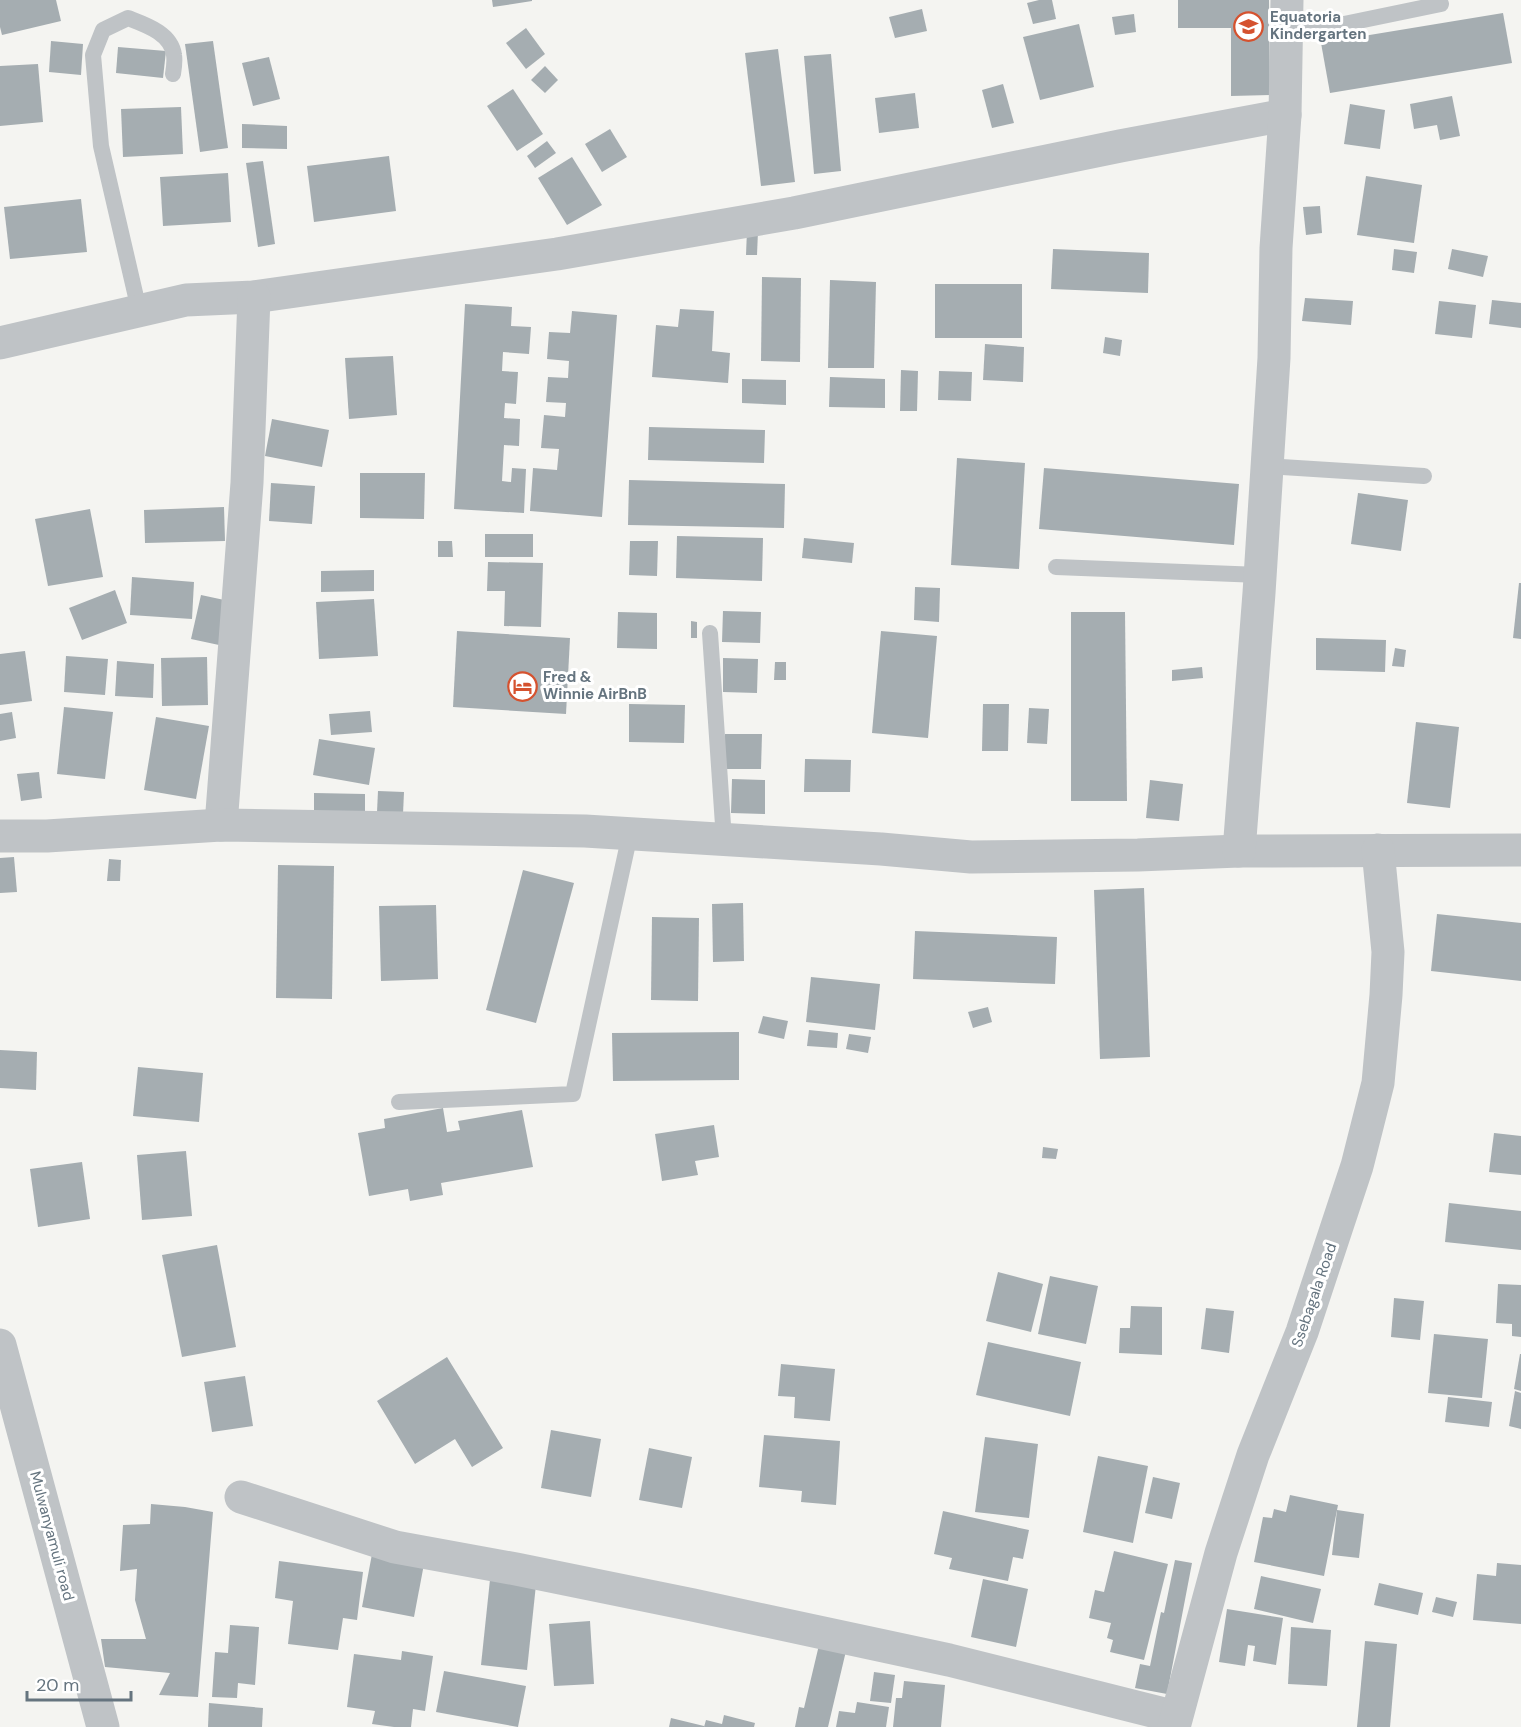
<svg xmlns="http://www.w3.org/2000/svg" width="1521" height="1727" font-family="'DM Sans',sans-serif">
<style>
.building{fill:#a5adb1}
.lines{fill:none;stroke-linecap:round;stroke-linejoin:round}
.lane{stroke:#bfc3c6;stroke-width:16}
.street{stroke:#bfc3c6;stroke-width:33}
.labels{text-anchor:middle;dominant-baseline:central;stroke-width:6;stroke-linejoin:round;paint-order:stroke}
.poi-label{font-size:15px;font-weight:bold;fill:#65747f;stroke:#fff;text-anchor:start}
.street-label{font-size:15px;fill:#65747f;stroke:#fff}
</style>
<rect width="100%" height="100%" fill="#f4f4f1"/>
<g class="building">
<path d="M0 0H56L61 21 2 35 0 27Z"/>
<path d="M492 0H532V1L493 7Z"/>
<path d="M1039 0H1052L1056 19 1033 24 1027 3Z"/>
<path d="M1178 0H1269L1270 95 1231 96V28H1178Z"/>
<path d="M922 9 927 31 895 38 889 17Z"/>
<path d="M1503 13 1512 63 1330 93 1321 43Z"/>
<path d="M1134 14 1136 32 1115 35 1112 17Z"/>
<path d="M1079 24 1094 87 1040 100 1023 37Z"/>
<path d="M526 28 545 54 526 69 506 43Z"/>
<path d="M51 41 83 44 81 75 49 72Z"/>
<path d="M213 41 228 148 200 152 185 44Z"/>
<path d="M118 47 166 51 163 78 116 73Z"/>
<path d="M778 49 795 182 761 186 745 53Z"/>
<path d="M831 54 841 171 814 174 804 56Z"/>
<path d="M269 57 280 99 253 106 242 63Z"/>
<path d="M38 64 43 122 0 126V66Z"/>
<path d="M545 66 558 80 545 93 531 80Z"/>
<path d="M1003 84 1014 123 992 128 982 90Z"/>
<path d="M513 89 543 134 517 151 487 106Z"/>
<path d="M915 93 919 128 879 133 875 98Z"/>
<path d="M1452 96 1460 136 1440 140 1437 125 1414 129 1410 104Z"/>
<path d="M1350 104 1385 110 1380 149 1344 144Z"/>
<path d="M181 107 183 154 123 157 121 109Z"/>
<path d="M242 124 287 126V149L242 148Z"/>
<path d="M610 129 627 157 602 172 585 144Z"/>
<path d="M547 141 556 153 535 168 527 156Z"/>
<path d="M389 156 396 211 314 222 307 166Z"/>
<path d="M572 157 602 205 567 225 538 178Z"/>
<path d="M263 161 275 244 258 247 246 163Z"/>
<path d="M228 173 231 222 163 226 160 177Z"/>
<path d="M1366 176 1422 185 1414 243 1357 235Z"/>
<path d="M81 199 87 252 10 259 4 207Z"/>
<path d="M1320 206 1322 233 1306 235 1303 207Z"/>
<path d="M747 230 758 231 757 255H746Z"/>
<path d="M1053 249 1149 253 1148 293 1051 289Z"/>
<path d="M1394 249 1417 252 1414 273 1392 270Z"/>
<path d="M1452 249 1488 256 1483 277 1448 269Z"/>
<path d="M762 277 801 278 800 362 761 361Z"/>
<path d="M830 280 876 282 874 368H828Z"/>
<rect x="935" y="284" width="87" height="54"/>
<path d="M1305 298 1353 301 1351 325 1302 321Z"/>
<path d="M1492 300 1521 303V328L1489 324Z"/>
<path d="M1439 301 1476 305 1472 338 1435 334Z"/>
<path d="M465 304 512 307 511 326 531 327 529 354 503 352 502 371 518 372 516 404 505 403 504 418 520 419 519 446 504 445 502 481 511 482 512 468 526 469 524 513 454 509Z"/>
<path d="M680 309 714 311 712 351 730 353 728 383 652 377 656 325 678 327Z"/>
<path d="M572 311 617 315 602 517 530 511 533 468 557 470 559 449 541 448 544 415 565 417 566 403 546 402 548 377 568 378 569 361 547 359 549 332 570 333Z"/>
<path d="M1105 337 1122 340 1120 356 1103 353Z"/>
<path d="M985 344 1024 347 1023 382 983 380Z"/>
<path d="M393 356 397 415 349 419 345 358Z"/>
<path d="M901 370 918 371 917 411H900Z"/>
<path d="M939 371 972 372 971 401 938 400Z"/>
<path d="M830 377 885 379V408L829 407Z"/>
<path d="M742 379 786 380V405L742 403Z"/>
<path d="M272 419 329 430 322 467 265 456Z"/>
<path d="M649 427 765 430 764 463 648 460Z"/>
<path d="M957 458 1025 463 1019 569 951 565Z"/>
<path d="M1044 468 1239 484 1234 545 1039 529Z"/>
<path d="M360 473H425L424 519 360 518Z"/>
<path d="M629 480 785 484 784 528 628 525Z"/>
<path d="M271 483 315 486 312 524 269 521Z"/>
<path d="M1358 493 1408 500 1401 551 1351 544Z"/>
<path d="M224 507 225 541 145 543 144 510Z"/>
<path d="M90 509 103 577 48 586 35 519Z"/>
<rect x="485" y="534" width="48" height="23"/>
<path d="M677 536 763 538 762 581 676 578Z"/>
<path d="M804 538 854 543 852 563 802 558Z"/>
<path d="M438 541H452L453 557H438Z"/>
<path d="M630 541H658L657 576 629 575Z"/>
<path d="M488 562 543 563 541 627 504 626 505 591H487Z"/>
<path d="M374 570V591L321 592V571Z"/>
<path d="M132 577 194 582 192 619 130 615Z"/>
<path d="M1519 583H1521V639L1513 638Z"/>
<path d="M915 587 940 588 939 622 914 620Z"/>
<path d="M115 590 127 623 82 640 69 608Z"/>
<path d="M201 595 229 601 219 645 191 639Z"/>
<path d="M374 599 378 656 319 659 316 602Z"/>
<path d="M723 611 761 612 760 643 722 642Z"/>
<path d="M618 612 657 613V649L617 648Z"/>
<path d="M1071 612H1125L1127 801H1071Z"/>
<path d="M691 621 697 622V638H691Z"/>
<path d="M457 631 570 638 566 714 453 707Z"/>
<path d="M881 631 937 636 928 738 872 733Z"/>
<path d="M1316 638 1386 640 1385 672 1316 670Z"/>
<path d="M1395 648 1406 650 1404 667 1392 666Z"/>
<path d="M25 651 32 701 0 705V654Z"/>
<path d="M66 656 108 659 105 695 64 692Z"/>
<path d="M207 657 208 705 162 706 161 658Z"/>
<path d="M723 658 758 659 757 693 723 692Z"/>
<path d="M117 661 154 664 153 698 115 696Z"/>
<path d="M775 662H786V680H774Z"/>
<path d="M1202 667 1203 678 1172 681V670Z"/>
<path d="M629 704 685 705 684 743 629 742Z"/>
<path d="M983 704H1009L1008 751H982Z"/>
<path d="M64 707 113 712 105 779 57 774Z"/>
<path d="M1029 708 1049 709 1047 744 1027 743Z"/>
<path d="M370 711 372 732 331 735 329 714Z"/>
<path d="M12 712 16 738 0 741V714Z"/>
<path d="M156 717 209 726 196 799 144 790Z"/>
<path d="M1416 722 1459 727 1450 808 1407 803Z"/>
<path d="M725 734H762L761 769H724Z"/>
<path d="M319 739 375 748 369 785 313 775Z"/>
<path d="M805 759 851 760 850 792H804Z"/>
<path d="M39 772 42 798 21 801 17 774Z"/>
<path d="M732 779 765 780V814L731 813Z"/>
<path d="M1150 780 1183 784 1179 821 1146 818Z"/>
<path d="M378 791 404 792 403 814 377 812Z"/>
<path d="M314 793 365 794V819L314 818Z"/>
<path d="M14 857 17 892 0 893V858Z"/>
<path d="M109 859 121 860 120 881H107Z"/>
<path d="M278 865 334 866 332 999 276 998Z"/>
<path d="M523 870 574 883 536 1023 486 1010Z"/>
<path d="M1144 888 1150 1057 1100 1059 1094 890Z"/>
<path d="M743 903 744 961 713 962 712 904Z"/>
<path d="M436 905 438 979 381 981 379 906Z"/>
<path d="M1437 914 1521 923V981L1431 971Z"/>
<path d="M652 917 699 918 698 1001 651 1000Z"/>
<path d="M915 931 1057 937 1055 984 913 979Z"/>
<path d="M811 977 880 984 875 1030 806 1022Z"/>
<path d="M988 1007 992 1022 973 1028 968 1012Z"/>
<path d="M763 1016 788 1021 784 1039 758 1033Z"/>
<path d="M809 1030 838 1033 837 1048 807 1046Z"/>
<path d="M739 1032V1080L613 1081 612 1033Z"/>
<path d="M849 1034 871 1037 868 1053 846 1049Z"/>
<path d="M0 1050 37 1052 36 1090 0 1088Z"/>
<path d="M138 1067 203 1073 199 1122 133 1116Z"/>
<path d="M443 1108 447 1132 460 1130 458 1121 522 1110 533 1167 441 1183 443 1195 410 1201 408 1189 369 1196 358 1133 385 1128 384 1119Z"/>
<path d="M714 1125 719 1157 695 1161 698 1175 662 1181 655 1134Z"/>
<path d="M1494 1133 1521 1136V1175L1489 1172Z"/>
<path d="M1043 1147 1058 1149 1056 1159 1042 1158Z"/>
<path d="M186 1151 192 1216 142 1220 137 1155Z"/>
<path d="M82 1162 90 1219 38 1227 30 1169Z"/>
<path d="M1449 1203 1521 1211V1250L1445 1242Z"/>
<path d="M217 1245 236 1347 182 1357 162 1255Z"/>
<path d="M998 1272 1043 1284 1031 1332 986 1321Z"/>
<path d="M1050 1276 1098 1286 1086 1344 1038 1334Z"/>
<path d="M1498 1284 1521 1285V1337L1512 1336V1324L1496 1323Z"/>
<path d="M1394 1298 1424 1301 1420 1340 1391 1337Z"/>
<path d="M1131 1306 1162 1307V1355L1119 1353 1120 1328H1130Z"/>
<path d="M1206 1308 1234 1311 1229 1353 1201 1349Z"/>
<path d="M1434 1334 1488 1339 1482 1398 1428 1393Z"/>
<path d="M988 1342 1081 1362 1070 1416 976 1395Z"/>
<path d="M1520 1354H1521V1391L1514 1389Z"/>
<path d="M447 1357 503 1448 472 1467 455 1439 415 1464 377 1401Z"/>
<path d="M781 1364 835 1369 830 1421 794 1418 795 1397 778 1396Z"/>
<path d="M245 1376 253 1426 212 1432 204 1382Z"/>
<path d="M1515 1391 1521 1393V1429L1509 1426Z"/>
<path d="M1448 1397 1492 1402 1489 1427 1445 1422Z"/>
<path d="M551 1430 601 1439 591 1497 541 1488Z"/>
<path d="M764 1435 840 1441 836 1505 801 1502 802 1491 759 1487Z"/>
<path d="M985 1437 1038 1444 1029 1518 975 1512Z"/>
<path d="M649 1448 692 1457 682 1508 639 1500Z"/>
<path d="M1098 1456 1148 1466 1133 1543 1083 1532Z"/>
<path d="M1153 1477 1180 1483 1172 1519 1145 1513Z"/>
<path d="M1290 1495 1338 1505 1324 1576 1254 1562 1263 1517 1272 1518 1274 1509 1286 1512Z"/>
<path d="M151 1504 185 1507 213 1512 198 1697 159 1695 170 1673 105 1667 101 1639H146L135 1600 137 1569 120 1571 123 1525 150 1524Z"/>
<path d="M1337 1510 1364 1514 1359 1558 1332 1555Z"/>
<path d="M943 1511 1029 1530 1023 1559 1013 1557 1008 1581 949 1569 952 1558 934 1554Z"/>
<path d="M1114 1551 1168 1564 1144 1660 1110 1652 1113 1640 1107 1638 1111 1623 1089 1618 1095 1590 1104 1592Z"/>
<path d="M372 1554 424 1564 414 1617 362 1607Z"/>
<path d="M1175 1560 1192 1563 1167 1694 1135 1688 1140 1664 1150 1666 1161 1612 1164 1613Z"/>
<path d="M279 1561 363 1572 357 1620 343 1618 338 1650 288 1644 293 1601 275 1598Z"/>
<path d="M1497 1563 1521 1565V1624L1473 1620 1477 1574 1496 1576Z"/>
<path d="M491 1570 537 1575 527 1670 481 1665Z"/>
<path d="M1261 1576 1321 1589 1313 1623 1254 1609Z"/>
<path d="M983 1579 1028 1589 1016 1647 971 1637Z"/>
<path d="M1379 1583 1423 1593 1418 1615 1374 1605Z"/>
<path d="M1436 1597 1457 1602 1453 1617 1432 1612Z"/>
<path d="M1227 1609 1283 1618 1276 1665 1253 1661 1255 1646 1248 1645 1245 1666 1219 1662Z"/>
<path d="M590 1621 594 1684 554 1686 549 1624Z"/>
<path d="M230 1625 259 1627 255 1685 238 1683 237 1698 212 1697 215 1652 228 1653Z"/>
<path d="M1291 1627 1331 1630 1327 1686 1288 1684Z"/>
<path d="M1365 1641 1397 1644 1390 1727H1357Z"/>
<path d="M819 1645 846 1651 828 1727H795L799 1707 804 1708Z"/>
<path d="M402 1651 433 1656 425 1711 413 1709 411 1727H394L372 1724 375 1711 347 1707 354 1654 401 1660Z"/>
<path d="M444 1671 526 1686 518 1727 436 1712Z"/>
<path d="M874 1672 895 1675 891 1703 870 1701Z"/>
<path d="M904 1681 945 1685 941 1727H893L896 1698H902Z"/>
<path d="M857 1702 889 1707 886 1727H836L839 1711 855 1713Z"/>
<path d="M209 1703 263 1708 262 1727H208Z"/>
<path d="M724 1715 755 1723 754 1727H704L706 1720 722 1724Z"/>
<path d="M671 1718 704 1726V1727H669Z"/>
</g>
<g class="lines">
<g class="lane">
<path d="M1286 36 1441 4"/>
<path d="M139 310 101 146 93 55 103 30 128 18C146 25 171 33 174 55 175 61 174 68 173 74"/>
<path d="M1267 466 1424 476"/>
<path d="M1056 567 1260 575"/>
<path d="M710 633 724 840"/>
<path d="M399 1102 573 1094 630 834"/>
</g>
<g class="street">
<path d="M0 343 186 300 254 297 557 254 794 213 1120 146 1285 115"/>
<path d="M221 825 247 483 254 297"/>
<path d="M0 836H47L221 825 585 831 881 849 971 857 1138 855 1239 851 1521 850"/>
<path d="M1239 851 1259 593 1274 358 1276 248 1285 115 1287 0"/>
<path d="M0 1345 103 1727"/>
<path d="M241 1497 395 1547 516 1569 693 1605 949 1660 1176 1717"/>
<path d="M1174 1727 1221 1553 1253 1455 1302 1332 1357 1166 1378 1083 1386 995 1388 952 1378 850"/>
</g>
</g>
<defs>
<symbol id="school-ring" viewBox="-11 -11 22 22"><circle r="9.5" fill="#fff" stroke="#d5522f" stroke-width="1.5"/><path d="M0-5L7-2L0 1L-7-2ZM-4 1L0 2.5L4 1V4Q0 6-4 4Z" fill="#d5522f"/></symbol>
<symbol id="hotel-ring" viewBox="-11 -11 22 22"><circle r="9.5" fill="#fff" stroke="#d5522f" stroke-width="1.5"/><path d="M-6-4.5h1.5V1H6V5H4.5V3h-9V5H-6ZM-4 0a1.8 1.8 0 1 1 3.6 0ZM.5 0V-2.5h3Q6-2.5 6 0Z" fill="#d5522f"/></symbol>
</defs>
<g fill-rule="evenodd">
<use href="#school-ring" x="1232" y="10" width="33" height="33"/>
<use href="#hotel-ring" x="506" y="670" width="33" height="33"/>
</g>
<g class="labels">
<g class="poi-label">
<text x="1270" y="17">Equatoria<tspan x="1270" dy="17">Kindergarten</tspan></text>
<text x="543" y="677">Fred &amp;<tspan x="543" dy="17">Winnie AirBnB</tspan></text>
</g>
<g class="street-label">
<text transform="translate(1314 1295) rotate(-71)">Ssebagala Road</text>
<text transform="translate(52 1536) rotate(75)">Mulwanyamuli road</text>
</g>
</g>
<path d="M27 1691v9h104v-9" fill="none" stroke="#65747f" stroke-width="3"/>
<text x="36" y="1691" font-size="18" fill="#65747f" stroke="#ffffff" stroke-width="4.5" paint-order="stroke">20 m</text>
</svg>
